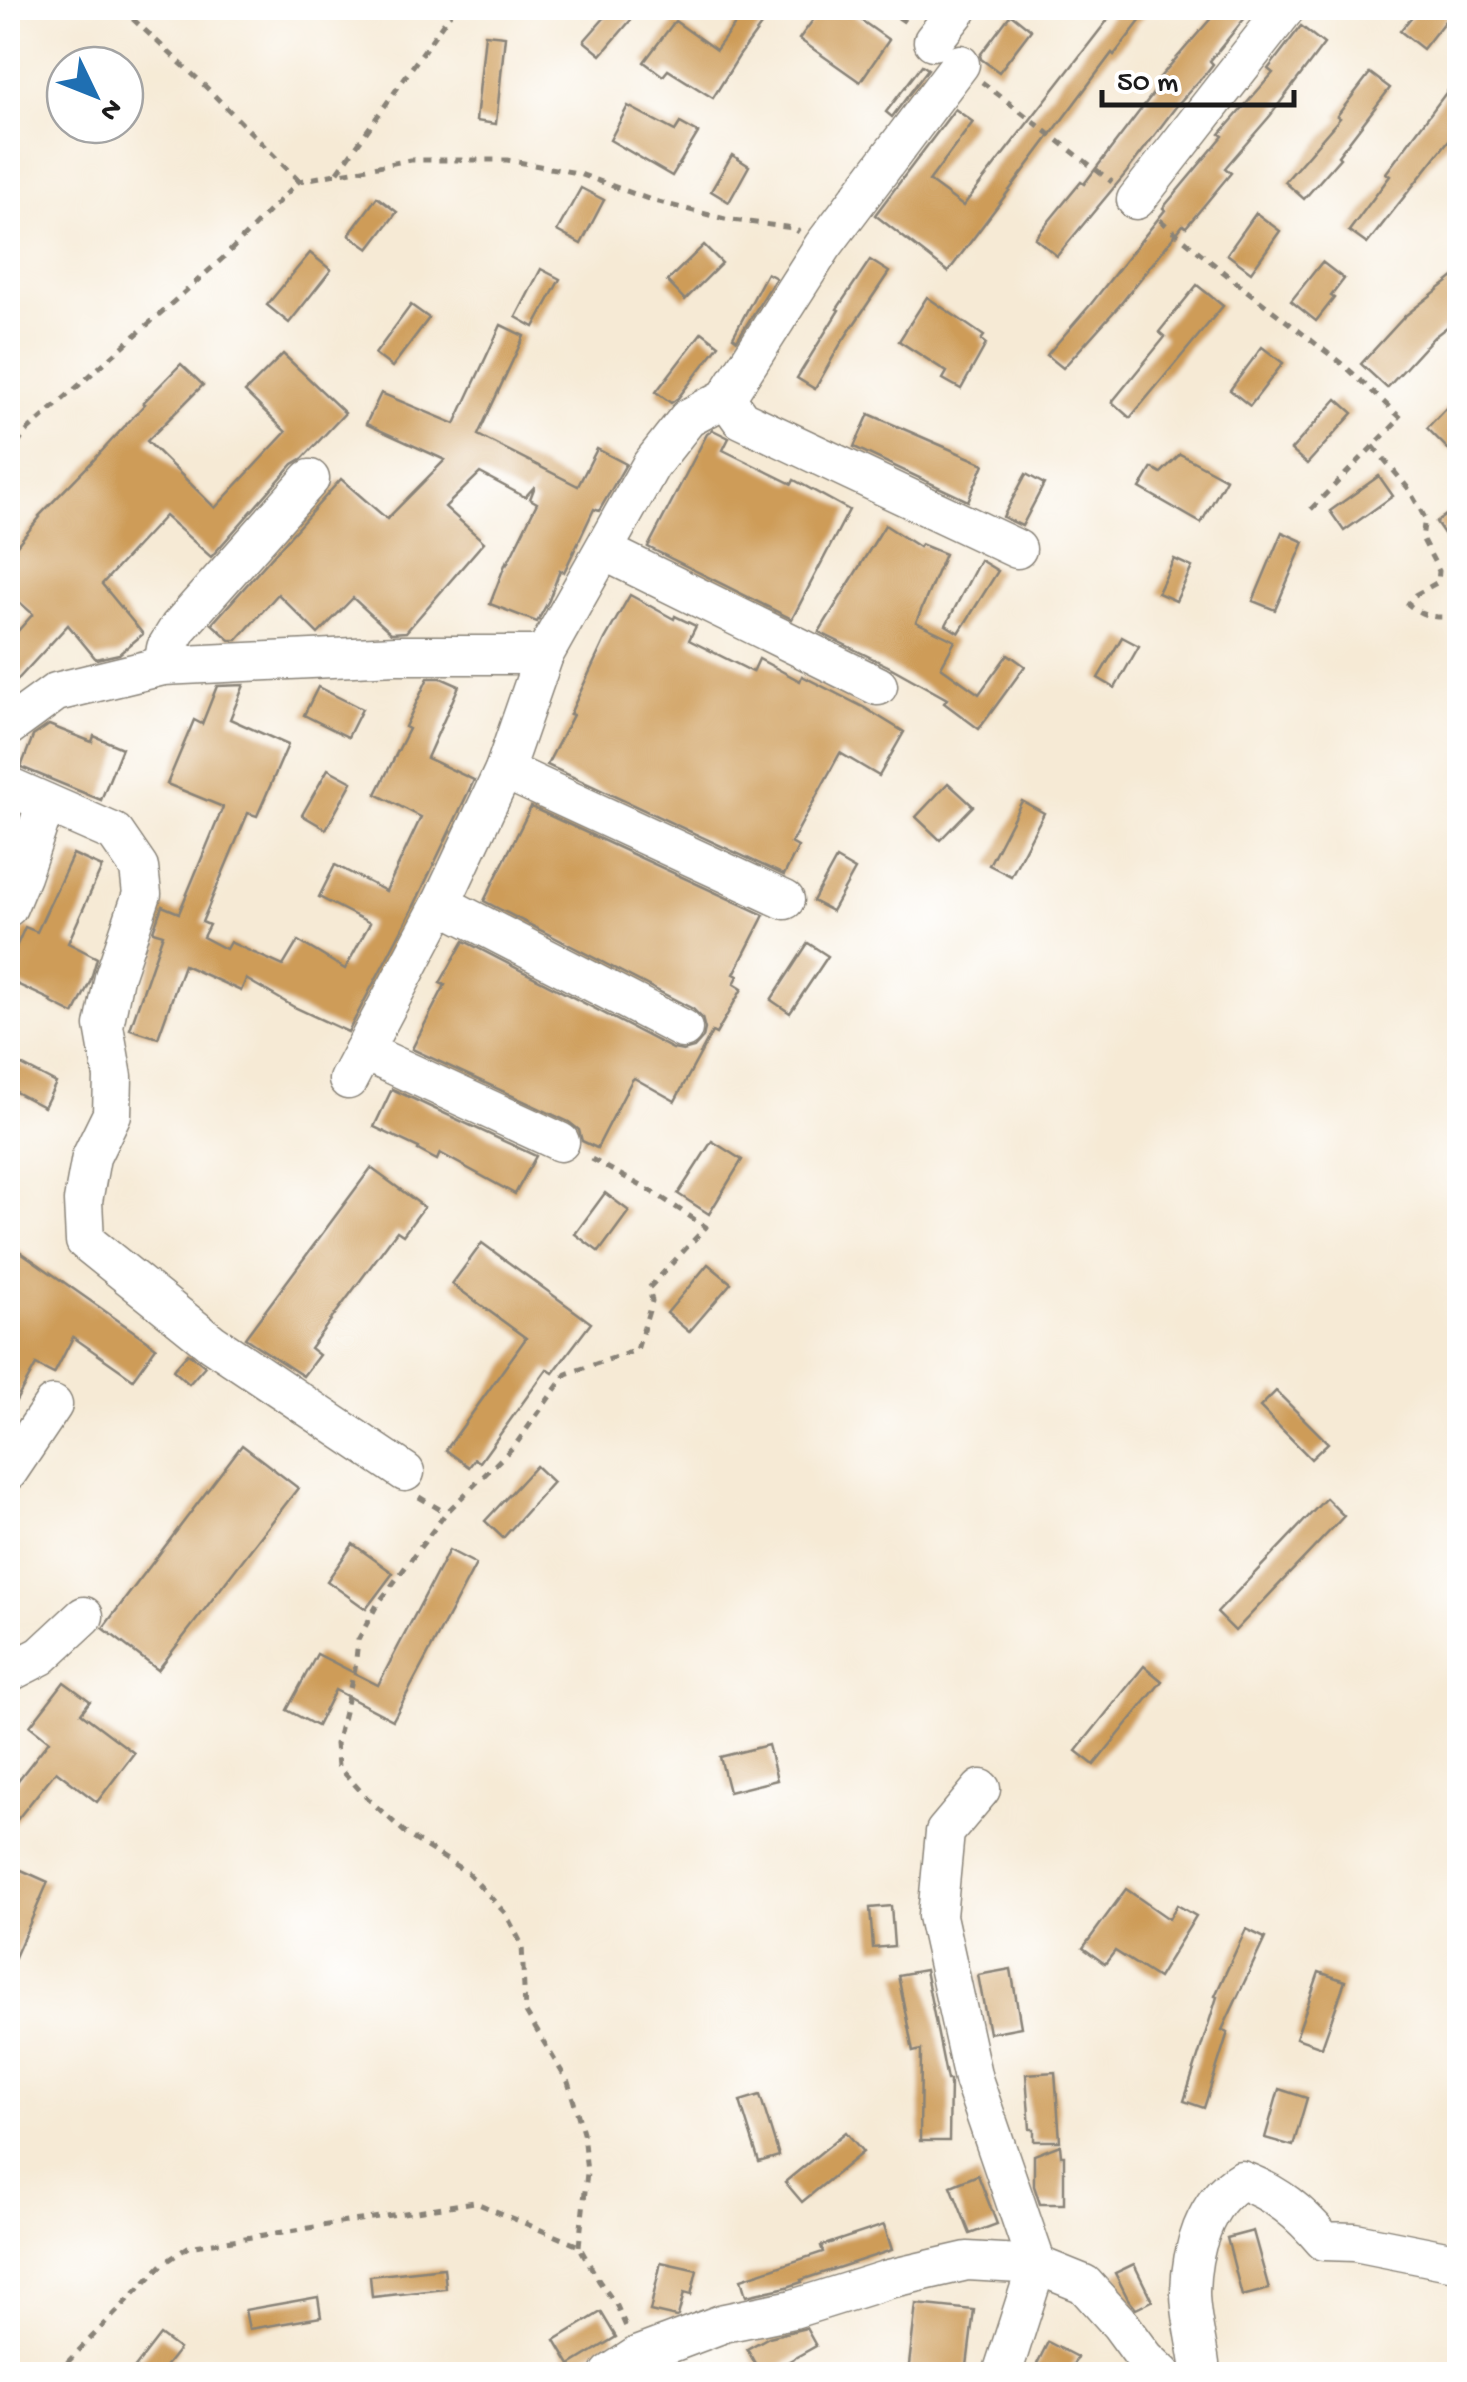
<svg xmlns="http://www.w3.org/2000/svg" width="1467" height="2382" font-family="'Gochi Hand',sans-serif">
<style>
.building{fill:#ce9c58}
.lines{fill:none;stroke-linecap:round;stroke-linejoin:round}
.minor-casing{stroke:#898378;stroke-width:41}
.path{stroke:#898378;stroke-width:5;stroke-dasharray:8 8;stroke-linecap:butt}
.minor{stroke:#fff;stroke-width:38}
</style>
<rect width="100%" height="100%" fill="#fff"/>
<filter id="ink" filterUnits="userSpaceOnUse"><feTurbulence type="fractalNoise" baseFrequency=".01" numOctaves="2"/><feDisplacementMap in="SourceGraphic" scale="20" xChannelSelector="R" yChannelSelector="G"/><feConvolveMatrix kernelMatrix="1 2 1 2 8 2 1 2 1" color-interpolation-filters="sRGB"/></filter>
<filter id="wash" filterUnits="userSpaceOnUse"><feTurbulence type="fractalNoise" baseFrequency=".0048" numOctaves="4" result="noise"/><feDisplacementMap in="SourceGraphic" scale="40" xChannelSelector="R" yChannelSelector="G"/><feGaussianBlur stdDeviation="2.25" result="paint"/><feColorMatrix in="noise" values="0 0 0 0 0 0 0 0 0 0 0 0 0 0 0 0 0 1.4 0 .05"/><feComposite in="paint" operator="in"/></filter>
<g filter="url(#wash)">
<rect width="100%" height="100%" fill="#f6ead5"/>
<g id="blocks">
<g class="building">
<path d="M613 8H641L601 55 584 41Z"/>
<path d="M747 8H774L739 56 713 98 668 70 663 76 644 62 675 21 716 50Z"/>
<path d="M822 8H844L889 40 860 82 799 39Z"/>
<path d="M1117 8H1150L1114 55 1112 53 948 272 875 215 955 109 973 122 929 181 963 206Z"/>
<path d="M1220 8H1253L1210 61 1213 64 1206 73 1178 104 1126 173 1057 256 1035 238 1081 182 1084 184 1158 87 1154 84Z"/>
<path d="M1419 8H1455L1423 49 1400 31Z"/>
<path d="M1011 14 1031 30 999 72 981 59 980 55Z"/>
<path d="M1301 26 1324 44 1270 116 1225 168 1231 173 1186 227 1183 225 1119 306 1063 368 1047 355 1091 304 1165 210 1163 208 1223 136 1220 134 1273 73 1268 69Z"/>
<path d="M485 34 505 36 496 124 476 121Z"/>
<path d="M922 65 928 69 892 117 886 112Z"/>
<path d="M1370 73 1390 88 1338 156 1340 158 1304 199 1285 182 1340 118 1337 116Z"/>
<path d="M1460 74V126L1367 244 1349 231 1390 176 1386 173Z"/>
<path d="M628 106 675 131 680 123 698 133 672 176 610 140Z"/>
<path d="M732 155 749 166 729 202 711 191Z"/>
<path d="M581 188 604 200 581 244 557 231Z"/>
<path d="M377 197 397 212 369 249 349 235Z"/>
<path d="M1256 213 1280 231 1251 272 1227 254Z"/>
<path d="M704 245 722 263 685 300 667 281Z"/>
<path d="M310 253 331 270 289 323 267 305Z"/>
<path d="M870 260 889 272 840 345 815 389 797 378 839 310 837 309Z"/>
<path d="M1322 262 1344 279 1331 296 1334 298 1316 321 1291 301Z"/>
<path d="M541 269 560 279 534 327 516 317Z"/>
<path d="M1460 272V317L1434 337 1387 388 1361 364 1405 316Z"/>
<path d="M767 273 776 278 737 340 733 337Z"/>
<path d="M1197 285 1223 306 1130 418 1112 402 1165 337 1159 332Z"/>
<path d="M927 297 984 336 981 340 986 344 961 389 943 379 947 372 899 341Z"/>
<path d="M411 305 429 318 392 367 375 354Z"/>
<path d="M501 325 524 336 478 435 578 486 597 449 626 464 599 511 594 509 564 572 560 570 549 600 537 622 490 604 506 562 507 564 537 503 530 499 535 486 525 497 480 473 445 507 484 542 406 632 391 633 353 598 318 634 278 594 237 640H230L212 624 341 479 387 519 445 460 366 424 381 393 455 424Z"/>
<path d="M702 332 719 345 678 398 671 403 656 392Z"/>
<path d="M1262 347 1283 363 1250 406 1230 390Z"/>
<path d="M283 354 345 413 303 458 293 464 211 557 165 516 102 584 143 634 119 654 96 659 68 625 8 690V642L33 614 8 592V556L40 517 39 516 91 463 145 404 143 403 181 364 203 385 147 441 215 508 286 432 245 392Z"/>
<path d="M1337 399 1353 413 1307 464 1291 450Z"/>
<path d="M1449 405 1460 415V439L1449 450 1427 428Z"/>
<path d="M869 414 984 464 968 501 854 447Z"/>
<path d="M713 430 729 438 723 450 792 484 794 480 849 510 792 619 648 547 707 434Z"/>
<path d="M1180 454 1226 479 1201 523 1140 488 1152 468 1161 473Z"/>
<path d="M1026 474 1044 484 1022 526 1003 517Z"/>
<path d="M1379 476 1393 496 1344 531 1330 511Z"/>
<path d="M1460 505V557L1436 522Z"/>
<path d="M885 525 919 547 921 544 945 554 916 622 955 641 941 667 979 694 1008 654 1025 666 979 729 944 703 947 699 888 666 819 632Z"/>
<path d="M1282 532 1304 542 1275 610 1253 601Z"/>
<path d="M1174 559 1192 567 1176 601 1158 593Z"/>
<path d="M980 560 998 571 959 633 946 625Z"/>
<path d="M630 595 674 619 675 616 696 626 689 640 753 672 759 659 800 681 802 676 865 708 904 732 879 776 840 753 791 843 798 847 784 875 547 765 573 715 570 714 605 639Z"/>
<path d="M1122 637 1139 646 1115 688 1098 678Z"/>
<path d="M428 678H441L459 686 427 758 474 780 412 910 348 1032 294 1007 246 979 241 991 184 965 158 1038 130 1029 163 934 153 931 162 906 179 913 223 807 167 784 194 720 202 724 217 686 244 685 230 719 288 745 257 816 248 813 202 922 209 925 203 937 226 949 230 942 283 966 298 941 345 969 370 923 319 897 335 865 386 891 421 817 376 794 409 729 405 727Z"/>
<path d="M318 687 362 709 348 737 304 715Z"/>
<path d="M49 725 92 742 94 736 122 748 101 800 21 767 33 736Z"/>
<path d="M328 769 352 782 326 829 302 815Z"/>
<path d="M948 783 973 806 940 840 916 817Z"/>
<path d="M1022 801 1044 813 1011 876 989 865Z"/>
<path d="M531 807 764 915 734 974 738 976 734 984 742 989 716 1034 712 1032 675 1101 634 1078 632 1080 597 1148 582 1141 579 1130 569 1122 412 1049 445 985 440 983 464 941 673 1049 683 1051 694 1048 703 1038 705 1029 702 1018 693 1009 484 901Z"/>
<path d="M73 854 102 867 68 943 97 958 90 982 74 1014 50 1002 51 1000 8 980V965L25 927 37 932Z"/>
<path d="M836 859 855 870 832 911 813 901Z"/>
<path d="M808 943 828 956 790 1013 771 1000Z"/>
<path d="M8 1058 56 1083 44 1107 8 1088Z"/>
<path d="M392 1089 536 1156 515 1194 440 1153 437 1160 418 1150 419 1148 374 1127Z"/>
<path d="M712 1141 742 1160 709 1214 678 1194Z"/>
<path d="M371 1168 424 1207 403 1235 397 1231 310 1348 319 1355 303 1376 245 1338Z"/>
<path d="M605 1193 629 1211 599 1252 575 1234Z"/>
<path d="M8 1243 156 1347 133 1379 73 1337 54 1374 36 1365 8 1415Z"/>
<path d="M482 1243 591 1323 553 1373 547 1369 480 1462 475 1459 469 1467 446 1450 526 1338 452 1284Z"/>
<path d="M708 1264 731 1283 689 1332 667 1313Z"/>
<path d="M188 1353 205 1366 189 1384 173 1370Z"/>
<path d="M1276 1391 1328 1443 1311 1459 1260 1407Z"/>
<path d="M242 1445 298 1488 158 1670 103 1628Z"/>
<path d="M536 1466 553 1482 503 1538 485 1521Z"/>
<path d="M1326 1498 1344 1516 1235 1631 1217 1613Z"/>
<path d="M353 1544 393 1573 366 1609 327 1581Z"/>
<path d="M449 1550 476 1564 393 1720 335 1690 317 1726 287 1710 317 1654 378 1685Z"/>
<path d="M1144 1666 1162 1681 1094 1765 1076 1751Z"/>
<path d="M64 1682 90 1701 81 1713 134 1753 97 1802 56 1771 8 1831V1793L49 1741 30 1726Z"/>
<path d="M768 1745 777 1780 729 1792 720 1757Z"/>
<path d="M8 1864 48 1882 8 1973Z"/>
<path d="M1126 1889 1169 1919 1177 1905 1196 1916 1158 1978 1115 1951 1105 1964 1083 1948Z"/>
<path d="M891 1906 894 1946 873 1948 870 1908Z"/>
<path d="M1246 1929 1265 1938 1222 2030 1228 2032 1204 2108 1184 2101 1217 1997 1215 1996Z"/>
<path d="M1011 1969 1021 2027 989 2033 978 1975Z"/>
<path d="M925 1970 947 2080H950L949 2141H920L921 2050 913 2052 898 1975Z"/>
<path d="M1319 1972 1345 1981 1322 2047 1296 2038Z"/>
<path d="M1055 2072 1060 2141H1034V2129H1030L1026 2074Z"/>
<path d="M1279 2089 1307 2098 1293 2146 1265 2138Z"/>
<path d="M760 2095 779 2156 759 2162 740 2101Z"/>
<path d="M846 2132 863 2152 802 2202 785 2182Z"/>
<path d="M1060 2145 1061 2156H1064V2204H1040L1034 2186V2155Z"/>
<path d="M978 2175 997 2224 970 2234 951 2186Z"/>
<path d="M884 2225 892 2250 801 2280 802 2282 787 2287 746 2296 741 2279 823 2252 821 2246Z"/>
<path d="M1253 2231 1269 2289 1242 2296 1227 2238Z"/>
<path d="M661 2262 697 2270 691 2295 684 2293 678 2316 676 2317 650 2311Z"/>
<path d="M1134 2264 1152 2301 1136 2309 1128 2299 1115 2273Z"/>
<path d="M444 2268 446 2289 372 2297 370 2276Z"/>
<path d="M318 2297 321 2317 249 2329 245 2310Z"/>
<path d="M916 2304 974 2310 966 2374H908Z"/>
<path d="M601 2312 616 2337 570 2365 555 2340Z"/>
<path d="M806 2328 816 2346 766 2374H761L747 2349 769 2337Z"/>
<path d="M160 2335 179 2349 159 2374H130Z"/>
<path d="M1048 2342 1077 2357 1068 2374H1032Z"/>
</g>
</g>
</g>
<g filter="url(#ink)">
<use href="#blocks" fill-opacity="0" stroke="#898378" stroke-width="2.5"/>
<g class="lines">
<defs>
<g id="minor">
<path d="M933 41 959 8"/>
<path d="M1136 200 1286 8"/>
<path d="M726 398 741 419 1017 549"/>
<path d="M604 551 878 686"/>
<path d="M163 666 166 648 179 627 310 479"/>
<path d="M8 727 56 692 163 666 396 655H544"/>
<path d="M504 770 785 900"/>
<path d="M8 786 115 833 139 868 142 894 114 977 104 1026 113 1077 112 1114 91 1157 83 1201 85 1241 212 1343 405 1472"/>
<path d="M441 904 683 1029"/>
<path d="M8 907 21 876 46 803"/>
<path d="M363 1051 560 1142"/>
<path d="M348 1080 441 904 504 770 544 655 651 465 688 418 726 398 823 246 960 64"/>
<path d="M8 1472 53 1405"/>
<path d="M8 1673 41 1656 84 1616"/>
<path d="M981 1789 945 1832 937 1916 973 2079 1037 2265 1002 2374"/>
<path d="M610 2374 639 2355 724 2323 793 2309 889 2279 967 2261 1037 2265 1084 2284 1120 2324 1145 2358 1162 2374"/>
<path d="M1199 2374 1200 2364C1197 2341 1190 2315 1190 2292 1191 2251 1204 2202 1241 2180 1276 2193 1300 2212 1324 2241L1355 2242 1460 2263"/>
</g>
</defs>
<use href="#minor" class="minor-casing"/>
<g class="path">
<path d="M121 8 202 83 299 181"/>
<path d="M885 8 907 23"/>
<path d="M982 82 1112 182"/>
<path d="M338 172 454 8"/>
<path d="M1160 220 1238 284 1346 367 1401 418 1309 511"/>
<path d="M1373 446 1408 488 1425 518 1422 538 1439 571 1438 582 1415 595 1408 604C1424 618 1439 619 1460 615"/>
<path d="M8 458 26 432 223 258 299 181 410 160H507L577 173 651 200 725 219 793 228 799 232"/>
<path d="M419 1497 446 1513"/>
<path d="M579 2246 587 2173 583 2132 568 2082 525 2011 522 1945 506 1914 468 1873 409 1836 366 1797 338 1766 336 1744 355 1668 358 1640 377 1605 446 1513 516 1444 566 1374 637 1350 652 1301 649 1288 706 1227 656 1194 586 1156"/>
<path d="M56 2374 163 2264 188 2247 474 2202 579 2246 599 2281 617 2306 627 2329"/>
</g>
<use href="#minor" class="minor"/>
</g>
</g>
<rect width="1467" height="2382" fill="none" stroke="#fff" stroke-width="40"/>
<g transform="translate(95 95) rotate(133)"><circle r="48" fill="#ffffff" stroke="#a4a4a4" stroke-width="2.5"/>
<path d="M0-8L18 38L0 25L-18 38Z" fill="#1f6fb2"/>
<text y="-15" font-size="28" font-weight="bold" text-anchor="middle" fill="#1c1c1c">N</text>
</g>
<path d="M1102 90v15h192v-15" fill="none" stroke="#1c1c1c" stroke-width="5"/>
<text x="1117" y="90" font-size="30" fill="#1c1c1c" stroke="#ffffff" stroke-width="8" paint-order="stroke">50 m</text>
</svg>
